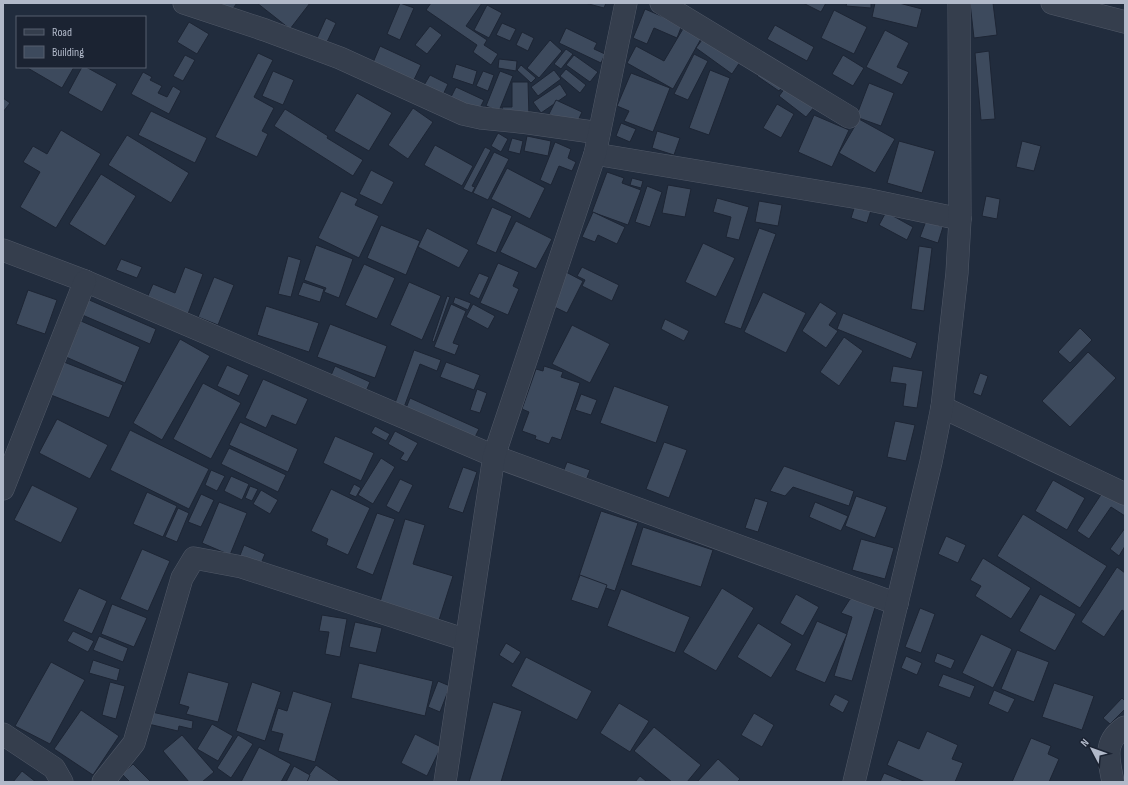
<svg xmlns="http://www.w3.org/2000/svg" width="1128" height="785" font-family="'Sofia Sans Condensed',sans-serif">
<style>
.building{fill:#3d4a5d;stroke:#1d2534}
.lines{fill:none;stroke-linecap:round;stroke-linejoin:round}
.minor-casing{stroke:#515968;stroke-width:23}
.minor{stroke:#353e4d;stroke-width:22}
</style>
<rect width="100%" height="100%" fill="#212c3d"/>
<g class="building">
<path d="M219 3H237L231 11Z"/>
<path d="M257 3H310L290 29Z"/>
<path d="M400 3 414 8 400 40 387 34Z"/>
<path d="M431 3H482L466 26 487 40 484 45 498 54 491 65 473 52 477 45 426 10Z"/>
<path d="M585 3H606L604 8Z"/>
<path d="M803 3H826L821 12Z"/>
<path d="M847 3H871V8L846 6Z"/>
<path d="M875 3H899L922 9 917 28 872 17Z"/>
<path d="M970 3H993L997 35 974 38Z"/>
<path d="M487 5 502 13 489 38 474 30Z"/>
<path d="M645 9 682 25 677 38 654 28 647 44 633 38Z"/>
<path d="M834 10 867 27 854 54 821 38Z"/>
<path d="M326 18 336 23 327 42 317 38Z"/>
<path d="M189 22 209 34 197 54 177 42Z"/>
<path d="M502 23 516 29 510 41 496 35Z"/>
<path d="M775 25 814 47 807 61 767 39Z"/>
<path d="M430 26 442 35 427 54 415 45Z"/>
<path d="M684 27 702 37 673 89 627 63 636 46 664 61Z"/>
<path d="M566 28 597 43 594 49 605 54 601 63 559 43Z"/>
<path d="M885 30 909 43 897 67 909 72 902 85 866 67Z"/>
<path d="M522 32 534 38 528 51 516 45Z"/>
<path d="M704 37 740 62 732 74 696 48Z"/>
<path d="M550 40 562 51 539 78 527 68Z"/>
<path d="M380 46 421 65 412 84 372 65Z"/>
<path d="M566 49 573 54 561 69 554 64Z"/>
<path d="M989 51 995 119 981 120 975 53Z"/>
<path d="M258 53 273 60 254 97 274 108 262 131 268 134 257 157 215 137Z"/>
<path d="M694 54 708 61 688 100 674 94Z"/>
<path d="M185 55 195 60 183 81 173 76Z"/>
<path d="M574 55 598 72 590 82 566 65Z"/>
<path d="M843 55 864 68 853 86 832 74Z"/>
<path d="M499 59 517 61 516 71 498 68Z"/>
<path d="M456 64 477 71 473 85 452 78Z"/>
<path d="M521 65 536 78 531 83 517 70Z"/>
<path d="M26 67H74L62 88Z"/>
<path d="M82 67H86L117 84 102 112 68 93Z"/>
<path d="M566 69 586 85 580 93 560 76Z"/>
<path d="M761 69 785 84 779 91 757 76Z"/>
<path d="M554 70 561 79 538 96 531 87Z"/>
<path d="M710 70 730 78 709 135 689 128Z"/>
<path d="M273 71 294 80 283 105 262 96Z"/>
<path d="M483 71 494 75 488 91 476 86Z"/>
<path d="M500 71 513 76 499 111 486 106Z"/>
<path d="M143 72 152 77 150 80 162 86 158 93 167 97 173 86 181 91 169 114 131 94Z"/>
<path d="M631 73 670 88 653 132 624 121 629 111 617 106Z"/>
<path d="M430 75 448 84 442 97 423 87Z"/>
<path d="M512 82H528L529 117H506L502 107H512Z"/>
<path d="M869 83 894 93 881 126 856 117Z"/>
<path d="M560 84 567 95 541 113 533 102Z"/>
<path d="M788 84 815 106 806 117 779 96Z"/>
<path d="M456 87 484 100 478 112 450 99Z"/>
<path d="M357 93 392 113 369 151 334 131Z"/>
<path d="M3 98 10 103 3 112Z"/>
<path d="M556 100 582 112 575 127 549 114Z"/>
<path d="M777 104 794 114 781 138 763 128Z"/>
<path d="M413 108 433 122 408 159 388 145Z"/>
<path d="M285 109 328 136 327 138 363 160 353 176 274 126Z"/>
<path d="M151 111 207 138 195 163 138 135Z"/>
<path d="M814 115 849 130 832 167 798 152Z"/>
<path d="M859 119 895 139 875 173 839 153Z"/>
<path d="M621 123 636 129 630 142 616 136Z"/>
<path d="M61 130 101 154 56 228 20 207 40 172 23 162 33 146 47 154Z"/>
<path d="M657 131 680 138 674 155 652 148Z"/>
<path d="M498 133 508 139 501 152 491 146Z"/>
<path d="M127 135 189 173 171 203 108 165Z"/>
<path d="M527 136 551 141 548 156 524 151Z"/>
<path d="M512 138 523 141 520 154 508 151Z"/>
<path d="M899 141 935 151 922 193 887 183Z"/>
<path d="M1022 141 1041 146 1034 171 1016 167Z"/>
<path d="M555 142 571 149 568 158 576 162 572 171 559 166 551 185 540 180Z"/>
<path d="M435 145 473 166 462 186 424 165Z"/>
<path d="M485 147 491 150 472 186 475 187 472 193 463 189Z"/>
<path d="M494 152 509 159 488 200 473 193Z"/>
<path d="M507 168 545 188 530 219 491 199Z"/>
<path d="M371 170 394 182 382 205 359 194Z"/>
<path d="M607 172 624 178 622 183 641 190 628 225 592 212Z"/>
<path d="M101 174 136 196 105 246 69 224Z"/>
<path d="M632 178 643 181 641 188 630 185Z"/>
<path d="M668 185 691 189 685 217 662 213Z"/>
<path d="M647 186 662 192 650 227 635 222Z"/>
<path d="M341 191 358 199 355 205 379 216 359 258 318 238Z"/>
<path d="M986 196 1000 199 997 219 982 216Z"/>
<path d="M717 198 749 207 739 240 726 237 731 217 713 212Z"/>
<path d="M857 199 873 204 867 223 851 218Z"/>
<path d="M759 201 782 205 778 226 755 222Z"/>
<path d="M492 207 512 216 496 253 476 244Z"/>
<path d="M593 212 625 227 617 244 598 235 595 242 582 237Z"/>
<path d="M886 212 913 227 907 240 879 225Z"/>
<path d="M516 221 552 239 536 269 500 252Z"/>
<path d="M926 221 943 227 938 243 920 237Z"/>
<path d="M381 225 420 241 406 275 367 258Z"/>
<path d="M427 228 469 250 459 268 418 247Z"/>
<path d="M759 228 776 234 741 329 724 323Z"/>
<path d="M703 243 735 258 716 297 685 282Z"/>
<path d="M316 245 353 259 339 298 324 292 326 288 304 280Z"/>
<path d="M919 246 932 248 924 311 911 309Z"/>
<path d="M288 256 301 260 291 297 278 294Z"/>
<path d="M121 259 142 267 137 278 116 270Z"/>
<path d="M498 263 519 272 513 286 519 289 508 315 480 303Z"/>
<path d="M364 264 395 278 377 319 345 305Z"/>
<path d="M185 267 203 274 188 314 147 298 153 284 175 293Z"/>
<path d="M582 267 619 285 612 301 582 286 585 280 577 276Z"/>
<path d="M566 272 583 281 567 313 550 305Z"/>
<path d="M479 273 489 277 479 299 469 294Z"/>
<path d="M214 277 234 285 218 325 198 317Z"/>
<path d="M303 282 324 289 320 302 298 295Z"/>
<path d="M409 282 441 296 422 340 390 325Z"/>
<path d="M28 290 57 300 45 334 16 324Z"/>
<path d="M763 292 806 313 786 353 744 332Z"/>
<path d="M447 296 450 297 434 342 432 341Z"/>
<path d="M455 297 471 303 468 310 453 303Z"/>
<path d="M87 299 156 329 150 344 80 314Z"/>
<path d="M820 302 837 313 829 325 838 331 826 348 802 331Z"/>
<path d="M451 304 466 311 453 343 459 345 455 355 434 347Z"/>
<path d="M473 304 495 316 488 329 466 317Z"/>
<path d="M266 306 319 323 309 352 257 335Z"/>
<path d="M843 313 917 343 911 359 837 329Z"/>
<path d="M665 319 689 331 684 341 661 329Z"/>
<path d="M81 321 140 347 125 383 66 357Z"/>
<path d="M330 324 387 346 375 378 317 357Z"/>
<path d="M572 325 610 344 590 383 552 364Z"/>
<path d="M1080 328 1092 340 1070 363 1058 352Z"/>
<path d="M844 337 863 351 839 386 820 372Z"/>
<path d="M180 339 210 356 162 440 133 423Z"/>
<path d="M414 350 441 360 437 371 420 364 403 410 394 406Z"/>
<path d="M1088 352 1116 378 1070 427 1042 401Z"/>
<path d="M64 362 123 385 109 418 51 395Z"/>
<path d="M446 362 480 375 474 390 440 377Z"/>
<path d="M227 365 249 375 239 396 217 386Z"/>
<path d="M335 366 370 382 364 396 329 380Z"/>
<path d="M544 366 563 372 561 377 580 383 561 440 552 437 549 444 535 439 536 436 522 431 529 412 522 409 536 369 543 371Z"/>
<path d="M893 366 923 371 917 408 903 406 906 384 890 382Z"/>
<path d="M980 373 988 376 981 396 973 393Z"/>
<path d="M263 379 308 399 296 425 272 415 266 428 245 418Z"/>
<path d="M203 383 241 403 211 459 173 439Z"/>
<path d="M614 386 669 406 656 443 600 423Z"/>
<path d="M477 389 487 393 480 413 470 410Z"/>
<path d="M581 394 597 400 591 415 575 410Z"/>
<path d="M410 398 479 429 473 441 405 411Z"/>
<path d="M57 419 108 445 90 479 39 453Z"/>
<path d="M895 421 915 425 906 461 887 457Z"/>
<path d="M240 422 298 449 288 472 229 445Z"/>
<path d="M375 426 390 434 386 441 371 433Z"/>
<path d="M130 430 209 469 189 509 110 470Z"/>
<path d="M395 431 418 443 407 462 400 459 404 453 388 444Z"/>
<path d="M335 436 374 453 361 481 323 463Z"/>
<path d="M664 442 687 450 669 498 646 489Z"/>
<path d="M229 448 286 475 278 492 221 464Z"/>
<path d="M381 458 395 467 373 504 358 495Z"/>
<path d="M567 462 590 470 585 483 562 475Z"/>
<path d="M784 466 854 491 849 506 793 487 785 496 770 491Z"/>
<path d="M463 467 477 472 463 513 448 508Z"/>
<path d="M211 470 225 476 217 491 205 485Z"/>
<path d="M231 476 249 484 242 500 224 491Z"/>
<path d="M400 479 413 485 399 513 386 506Z"/>
<path d="M1053 480 1085 498 1067 530 1035 511Z"/>
<path d="M354 484 361 488 356 497 349 494Z"/>
<path d="M32 485 78 508 61 543 14 520Z"/>
<path d="M250 486 258 489 252 501 245 498Z"/>
<path d="M1106 487 1125 500V516L1111 507 1089 539 1077 531Z"/>
<path d="M331 489 370 508 348 555 326 545 328 539 311 531Z"/>
<path d="M261 490 278 500 270 514 253 504Z"/>
<path d="M147 492 177 506 163 537 133 524Z"/>
<path d="M201 494 214 500 201 527 188 522Z"/>
<path d="M856 496 887 507 875 538 845 526Z"/>
<path d="M755 498 768 502 758 532 745 528Z"/>
<path d="M219 502 247 513 230 555 202 543Z"/>
<path d="M815 502 848 516 841 531 809 517Z"/>
<path d="M178 508 189 513 177 542 165 537Z"/>
<path d="M601 511 638 523 615 591 578 579Z"/>
<path d="M377 513 395 519 373 575 356 568Z"/>
<path d="M1023 514 1107 566 1080 608 997 556Z"/>
<path d="M405 519 425 525 413 564 453 576 439 620 380 602Z"/>
<path d="M643 527 713 550 701 587 631 565Z"/>
<path d="M1125 528V546L1119 556 1110 549Z"/>
<path d="M946 536 966 545 958 563 938 554Z"/>
<path d="M861 539 894 548 885 579 852 570Z"/>
<path d="M244 545 265 554 260 566 239 558Z"/>
<path d="M142 549 170 561 148 611 120 599Z"/>
<path d="M983 558 1031 588 1011 619 975 596 981 586 970 580Z"/>
<path d="M1117 567 1125 573V612L1122 610 1104 637 1081 622Z"/>
<path d="M580 575 607 585 598 609 571 600Z"/>
<path d="M79 588 107 601 92 634 63 621Z"/>
<path d="M722 588 754 608 716 671 683 652Z"/>
<path d="M621 589 690 617 675 653 607 626Z"/>
<path d="M796 594 819 607 803 636 780 623Z"/>
<path d="M1040 594 1076 614 1055 651 1019 631Z"/>
<path d="M879 595 852 681 834 676 852 617 841 613 850 599Z"/>
<path d="M112 604 147 618 134 647 101 634Z"/>
<path d="M920 608 935 614 921 653 905 647Z"/>
<path d="M322 615 347 619 340 657 325 654 329 632 319 631Z"/>
<path d="M817 621 847 634 825 683 795 670Z"/>
<path d="M355 622 382 628 376 653 349 647Z"/>
<path d="M758 623 792 644 771 678 737 657Z"/>
<path d="M73 631 94 641 88 652 67 641Z"/>
<path d="M981 634 1012 649 993 688 962 673Z"/>
<path d="M99 636 128 648 123 662 93 650Z"/>
<path d="M506 643 521 652 513 664 499 655Z"/>
<path d="M1017 650 1049 662 1034 702 1001 689Z"/>
<path d="M937 653 955 660 951 669 934 662Z"/>
<path d="M906 656 922 663 917 675 901 668Z"/>
<path d="M526 657 592 691 577 720 511 686Z"/>
<path d="M93 660 120 669 117 681 89 673Z"/>
<path d="M51 662 85 680 50 744 15 726Z"/>
<path d="M359 663 433 681 425 716 351 698Z"/>
<path d="M188 672 229 683 218 722 186 714 189 707 179 704Z"/>
<path d="M943 674 975 686 970 698 938 686Z"/>
<path d="M438 681 450 686 440 712 428 707Z"/>
<path d="M110 682 125 686 116 719 102 715Z"/>
<path d="M252 682 281 692 265 741 236 731Z"/>
<path d="M1054 683 1094 696 1082 730 1042 717Z"/>
<path d="M994 690 1015 699 1008 713 988 704Z"/>
<path d="M293 691 332 703 315 762 278 751 283 734 271 731 278 708 287 711Z"/>
<path d="M835 694 849 701 843 713 829 705Z"/>
<path d="M1122 698 1125 701V709L1110 724 1103 718Z"/>
<path d="M493 702 522 711 501 782H469Z"/>
<path d="M619 703 649 721 630 752 600 733Z"/>
<path d="M81 710 119 736 93 775 54 749Z"/>
<path d="M147 711 193 721 192 729 179 726 178 731 144 723Z"/>
<path d="M754 713 774 725 762 747 741 735Z"/>
<path d="M212 724 233 736 218 761 197 749Z"/>
<path d="M654 727 701 765 687 782H672L634 751Z"/>
<path d="M927 731 958 745 952 759 963 763 955 782H925L887 765 898 740 919 749Z"/>
<path d="M415 734 441 747 427 776 401 763Z"/>
<path d="M182 735 214 772 202 782H189L163 751Z"/>
<path d="M238 735 253 744 231 778 217 768Z"/>
<path d="M1031 738 1051 746 1048 754 1059 759 1049 782H1012Z"/>
<path d="M259 747 291 764 281 782H241Z"/>
<path d="M718 759 740 779 737 782H697Z"/>
<path d="M133 764 151 782H130L122 774Z"/>
<path d="M316 765 341 782H304Z"/>
<path d="M294 766 310 775 307 782H286Z"/>
<path d="M22 771 36 782H13Z"/>
<path d="M884 773 906 782H880Z"/>
<path d="M640 776 647 782H635Z"/>
</g>
<g class="lines">
<defs>
<g id="minor">
<path d="M184 3 265 30 340 58 463 114 481 118 529 123 599 133"/>
<path d="M661 3 849 117"/>
<path d="M1052 3 1125 22"/>
<path d="M595 154 865 199 960 219"/>
<path d="M3 250 85 281 494 456 897 604"/>
<path d="M942 407 1125 494"/>
<path d="M3 489 85 281"/>
<path d="M3 734 54 768 62 782"/>
<path d="M103 782 134 743 182 578 194 558 242 567 466 640"/>
<path d="M445 782 494 456 595 154 626 3"/>
<path d="M854 782 931 462 942 407 957 273 960 219 959 3"/>
<path d="M1113 782C1109 760 1102 742 1125 727"/>
</g>
</defs>
<use href="#minor" class="minor-casing"/>
<use href="#minor" class="minor"/>
</g>
<rect width="1128" height="785" fill="none" stroke="#b1b9c9" stroke-width="8"/>
<rect x="16" y="16" width="130" height="52" fill="#1b2332" stroke="#575f6e"/>
<rect x="24" y="29" width="20" height="6" fill="#353e4d" stroke="#575f6e"/>
<text x="52" y="36" font-size="12" fill="#b1b9c9">Road</text>
<rect x="24" y="46" width="20" height="12" fill="#3d4a5d" stroke="#575f6e"/>
<text x="52" y="56" font-size="12" fill="#b1b9c9">Building</text>
<g transform="translate(1092 749) rotate(311)" stroke="#1b2332" stroke-width="3" paint-order="stroke">
<path d="M0-3L7 15L0 10L-7 15Z" fill="#b1b9c9"/>
<text y="-6" font-size="11" font-weight="bold" text-anchor="middle" fill="#b1b9c9">N</text>
</g>
</svg>
